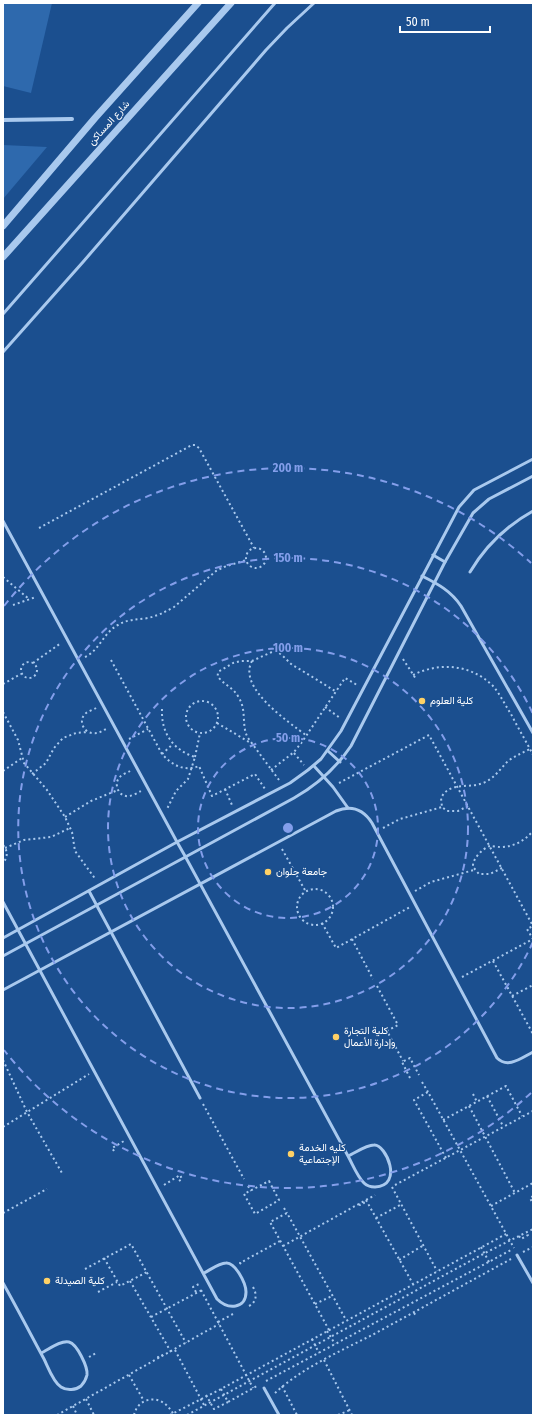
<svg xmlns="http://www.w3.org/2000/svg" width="536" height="1418" font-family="'Fira Sans Condensed',Vazirmatn,sans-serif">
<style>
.green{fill:#2e69ad}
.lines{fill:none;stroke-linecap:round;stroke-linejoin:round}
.path{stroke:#a9c9ee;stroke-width:2;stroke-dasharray:2 3;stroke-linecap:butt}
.service{stroke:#a9c9ee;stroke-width:3}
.minor{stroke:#a9c9ee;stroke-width:4}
.tertiary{stroke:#a9c9ee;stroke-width:7}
.ring{fill:none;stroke:#839eea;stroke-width:2;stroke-dasharray:7 5}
.poi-dot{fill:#ffd166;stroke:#1b4f8f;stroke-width:1.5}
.labels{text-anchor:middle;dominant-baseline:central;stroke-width:3;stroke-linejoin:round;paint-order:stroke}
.street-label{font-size:10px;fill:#fff;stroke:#1b4f8f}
.poi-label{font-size:10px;fill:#fff;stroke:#1b4f8f;text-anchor:start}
.centre{fill:#839eea;stroke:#1b4f8f;stroke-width:2}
.ring-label{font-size:12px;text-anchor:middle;font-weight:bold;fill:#839eea;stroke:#1b4f8f;stroke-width:3;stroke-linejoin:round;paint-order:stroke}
</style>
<rect width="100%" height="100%" fill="#1b4f8f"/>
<g class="green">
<path d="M3 3H52L31 93 3 86Z"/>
<path d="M3 145 47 147 3 199Z"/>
</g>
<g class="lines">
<g class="path">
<path d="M39 528 192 445H195L199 448 254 548"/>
<circle cx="256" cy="558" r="10"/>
<path d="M3 577 29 599"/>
<path d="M13 605 36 597"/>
<path d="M85 657C100 650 103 633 118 625 127 619 137 620 148 618 157 616 165 612 174 607L216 571 224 567 246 560"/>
<path d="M403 659 416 679"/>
<path d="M111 660 162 754C172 765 184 772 199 766L212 796 255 774 265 789"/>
<path d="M252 661C237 688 289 722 307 736"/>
<circle cx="29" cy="670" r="8"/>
<path d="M33 663 61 643"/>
<path d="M413 675C439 662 471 664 493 686 500 694 505 705 511 714 518 728 526 741 533 755"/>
<path d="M3 684 21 674"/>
<circle cx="202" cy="717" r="16"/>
<path d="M325 707 340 718"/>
<path d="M96 708C93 710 88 711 85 714 78 721 84 733 93 733 99 734 103 730 108 728"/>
<path d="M162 709C161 733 173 750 195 757L188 779 176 791 167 809"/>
<path d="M3 712 18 740 24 763 47 790 65 817 72 832 75 851 96 880"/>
<path d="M217 723 249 742"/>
<path d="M129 739 148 729"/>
<path d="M294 753 304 765"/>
<path d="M162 754 173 744"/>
<path d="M195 757 200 733"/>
<path d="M271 770 294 752 302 742 345 678 357 685"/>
<path d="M3 771 22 758"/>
<path d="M130 771C127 773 122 774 119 778 114 784 118 795 126 796 131 797 137 793 141 791"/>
<path d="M32 774 46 763 54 748 63 738 76 733 88 732"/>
<path d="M279 780 248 738C241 726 247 711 239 698 234 688 226 686 219 678 217 676 218 675 218 672L233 663 241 661H252L274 651C283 653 287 662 294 666 308 674 322 683 335 691"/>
<path d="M339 783 429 735 533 926"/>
<path d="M225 789 232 805"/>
<path d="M468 806 458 811H447L442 807 441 798C450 781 468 789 483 783 494 779 500 769 508 761 515 756 522 753 530 749"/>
<path d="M65 817 91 801 118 790"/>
<path d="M383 828 400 819 442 807"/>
<path d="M3 845C8 851 8 857 3 863"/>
<path d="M5 848 24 840 51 837 70 828"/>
<path d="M282 849 306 892"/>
<path d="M502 868 490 874H479L473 867C472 859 483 848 490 846 493 846 497 847 500 847 514 847 524 841 533 831"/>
<circle cx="315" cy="907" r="18"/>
<path d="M415 891 431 882 474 870"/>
<path d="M322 923 336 948 410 907"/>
<path d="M352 939 373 979"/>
<path d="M493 961 533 1034"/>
<path d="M462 977 533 939 527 929 533 926"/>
<path d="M377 986 398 1025 387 1031 403 1061"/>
<path d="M512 996 533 985"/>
<path d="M3 1060 27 1112 62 1173"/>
<path d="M410 1078 402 1062 410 1058 419 1075"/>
<path d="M422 1082 428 1092"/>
<path d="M473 1094 477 1102"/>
<path d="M487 1096 503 1126"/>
<path d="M203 1104 244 1179"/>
<path d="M469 1106 515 1193"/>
<path d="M443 1120 506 1086 522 1116"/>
<path d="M3 1127 89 1074"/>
<path d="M114 1151 112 1148 124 1141"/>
<path d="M446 1158 414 1100 428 1092 514 1248"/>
<path d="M269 1181 279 1200 255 1214 244 1194Z"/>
<path d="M164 1185 180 1175 182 1179 179 1181"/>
<path d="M395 1185 533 1111"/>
<path d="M248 1186 251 1191"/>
<path d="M392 1187 437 1271"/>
<path d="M533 1196 530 1198 533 1204"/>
<path d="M366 1200 413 1284"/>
<path d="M359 1204 360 1205 364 1203 363 1201"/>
<path d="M491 1206 533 1183"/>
<path d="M284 1208 287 1213"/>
<path d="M3 1213 47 1189"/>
<path d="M376 1218 402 1204"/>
<path d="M519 1236 521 1239 528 1235 527 1232"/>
<path d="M283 1246 375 1195"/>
<path d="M481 1247 489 1262"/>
<path d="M523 1252 533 1247"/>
<path d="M104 1258 120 1286 147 1272"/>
<path d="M399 1260 424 1245"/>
<path d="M241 1264 240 1263 280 1241"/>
<path d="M85 1269 131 1244 186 1343"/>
<path d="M130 1281 171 1352"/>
<path d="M201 1290 253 1388"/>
<path d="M98 1292 117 1282"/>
<path d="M196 1292 193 1287 201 1283"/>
<path d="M315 1304 332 1296"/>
<path d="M249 1306C257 1302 257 1294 253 1287"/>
<path d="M414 1313 417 1317"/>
<path d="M151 1317 202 1290"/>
<path d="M218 1322 233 1314"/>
<path d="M329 1330 270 1222 287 1213 346 1320"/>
<path d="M327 1331 335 1344"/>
<path d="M312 1339 319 1353"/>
<path d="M175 1350 204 1405"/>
<path d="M89 1357 96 1353"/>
<path d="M159 1358 158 1357 165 1354"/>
<path d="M324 1360 352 1415"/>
<path d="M129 1375 144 1401"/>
<path d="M266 1381 511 1250"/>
<path d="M282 1386 297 1415"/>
<path d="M221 1389 228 1402 257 1386"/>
<path d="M275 1393C303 1367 341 1351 374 1334 420 1309 465 1284 511 1259"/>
<path d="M206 1395 214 1409 228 1402"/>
<path d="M86 1399 94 1415"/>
<path d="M73 1406 77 1415"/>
<path d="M57 1415 219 1324"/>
<path d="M134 1415C137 1401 152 1395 164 1403 168 1406 171 1410 174 1415"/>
<path d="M170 1415 221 1389 506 1234"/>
<path d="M187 1415 485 1253 533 1229"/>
<path d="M338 1415 350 1410"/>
</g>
<g class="service">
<path d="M3 314 275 3"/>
<path d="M3 352 83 262 266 50 287 28 314 3"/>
<path d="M3 521 177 842 185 856 348 1156C353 1165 357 1176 364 1183 367 1186 371 1187 375 1187 404 1186 386 1144 374 1145 366 1145 355 1153 348 1156"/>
<path d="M433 555 445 562"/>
<path d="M470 572C486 545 506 526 533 511"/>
<path d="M422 576C438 584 451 591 461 606L533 733"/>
<path d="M328 751 340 762"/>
<path d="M314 766 333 787 348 808"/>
<path d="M89 891 200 1098"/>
<path d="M3 902 217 1299C228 1310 246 1309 246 1292 246 1283 235 1262 226 1263 219 1263 210 1270 204 1273"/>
<path d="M3 938 177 842 290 783 308 770 321 759 341 731 459 507 474 490 533 459"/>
<path d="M3 956 294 798C317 785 336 768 351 746L445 562 473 513 489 499 533 476"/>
<path d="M3 990 336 811C351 805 363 809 372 823L497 1058C508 1069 521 1058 533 1052"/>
<path d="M517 1255 533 1283"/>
<path d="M3 1283C17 1308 30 1333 44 1359 48 1367 53 1382 61 1387 67 1391 76 1390 81 1386 84 1383 86 1379 87 1375 88 1367 77 1344 69 1342 60 1340 48 1350 41 1353"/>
<path d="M264 1388 279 1415"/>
</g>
<path class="minor" d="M3 120 72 119"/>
<g class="tertiary">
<path d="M3 226 95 118 198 3"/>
<path d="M3 257 231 3"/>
</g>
</g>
<g class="ring">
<circle cx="288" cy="828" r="90"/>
<circle cx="288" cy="828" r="180"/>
<path d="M533 942A270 270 0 1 1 533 714"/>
<path d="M531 1093A360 360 0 0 1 4 1050M4 606A360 360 0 0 1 531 563"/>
</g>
<g class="poi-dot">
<circle cx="422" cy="701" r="4"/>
<circle cx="268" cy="872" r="4"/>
<circle cx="336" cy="1037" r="4"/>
<circle cx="291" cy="1154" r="4"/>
<circle cx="47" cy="1281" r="4"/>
</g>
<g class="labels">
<g class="street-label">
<text transform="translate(109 123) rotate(-48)">شارع المساكن</text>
</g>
<g class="poi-label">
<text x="430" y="701">كلية العلوم</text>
<text x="276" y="872">جامعة حلوان</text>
<text x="344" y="1031">كلية التجارة<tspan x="344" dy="12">وإدارة الأعمال</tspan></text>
<text x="299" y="1148">كليه الخدمة<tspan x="299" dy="12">الإجتماعية</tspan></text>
<text x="55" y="1281">كلية الصيدلة</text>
</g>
</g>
<circle cx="288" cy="828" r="6" class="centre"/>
<g class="ring-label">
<text x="288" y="472">200 m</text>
<text x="288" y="562">150 m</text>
<text x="288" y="652">100 m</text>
<text x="288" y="742">50 m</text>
</g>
<rect width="536" height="1418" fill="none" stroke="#ffffff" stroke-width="8"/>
<path d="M400 26v6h90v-6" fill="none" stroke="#ffffff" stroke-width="2"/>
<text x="406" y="26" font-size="12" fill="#ffffff" stroke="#1b4f8f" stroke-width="3" paint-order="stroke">50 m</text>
</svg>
